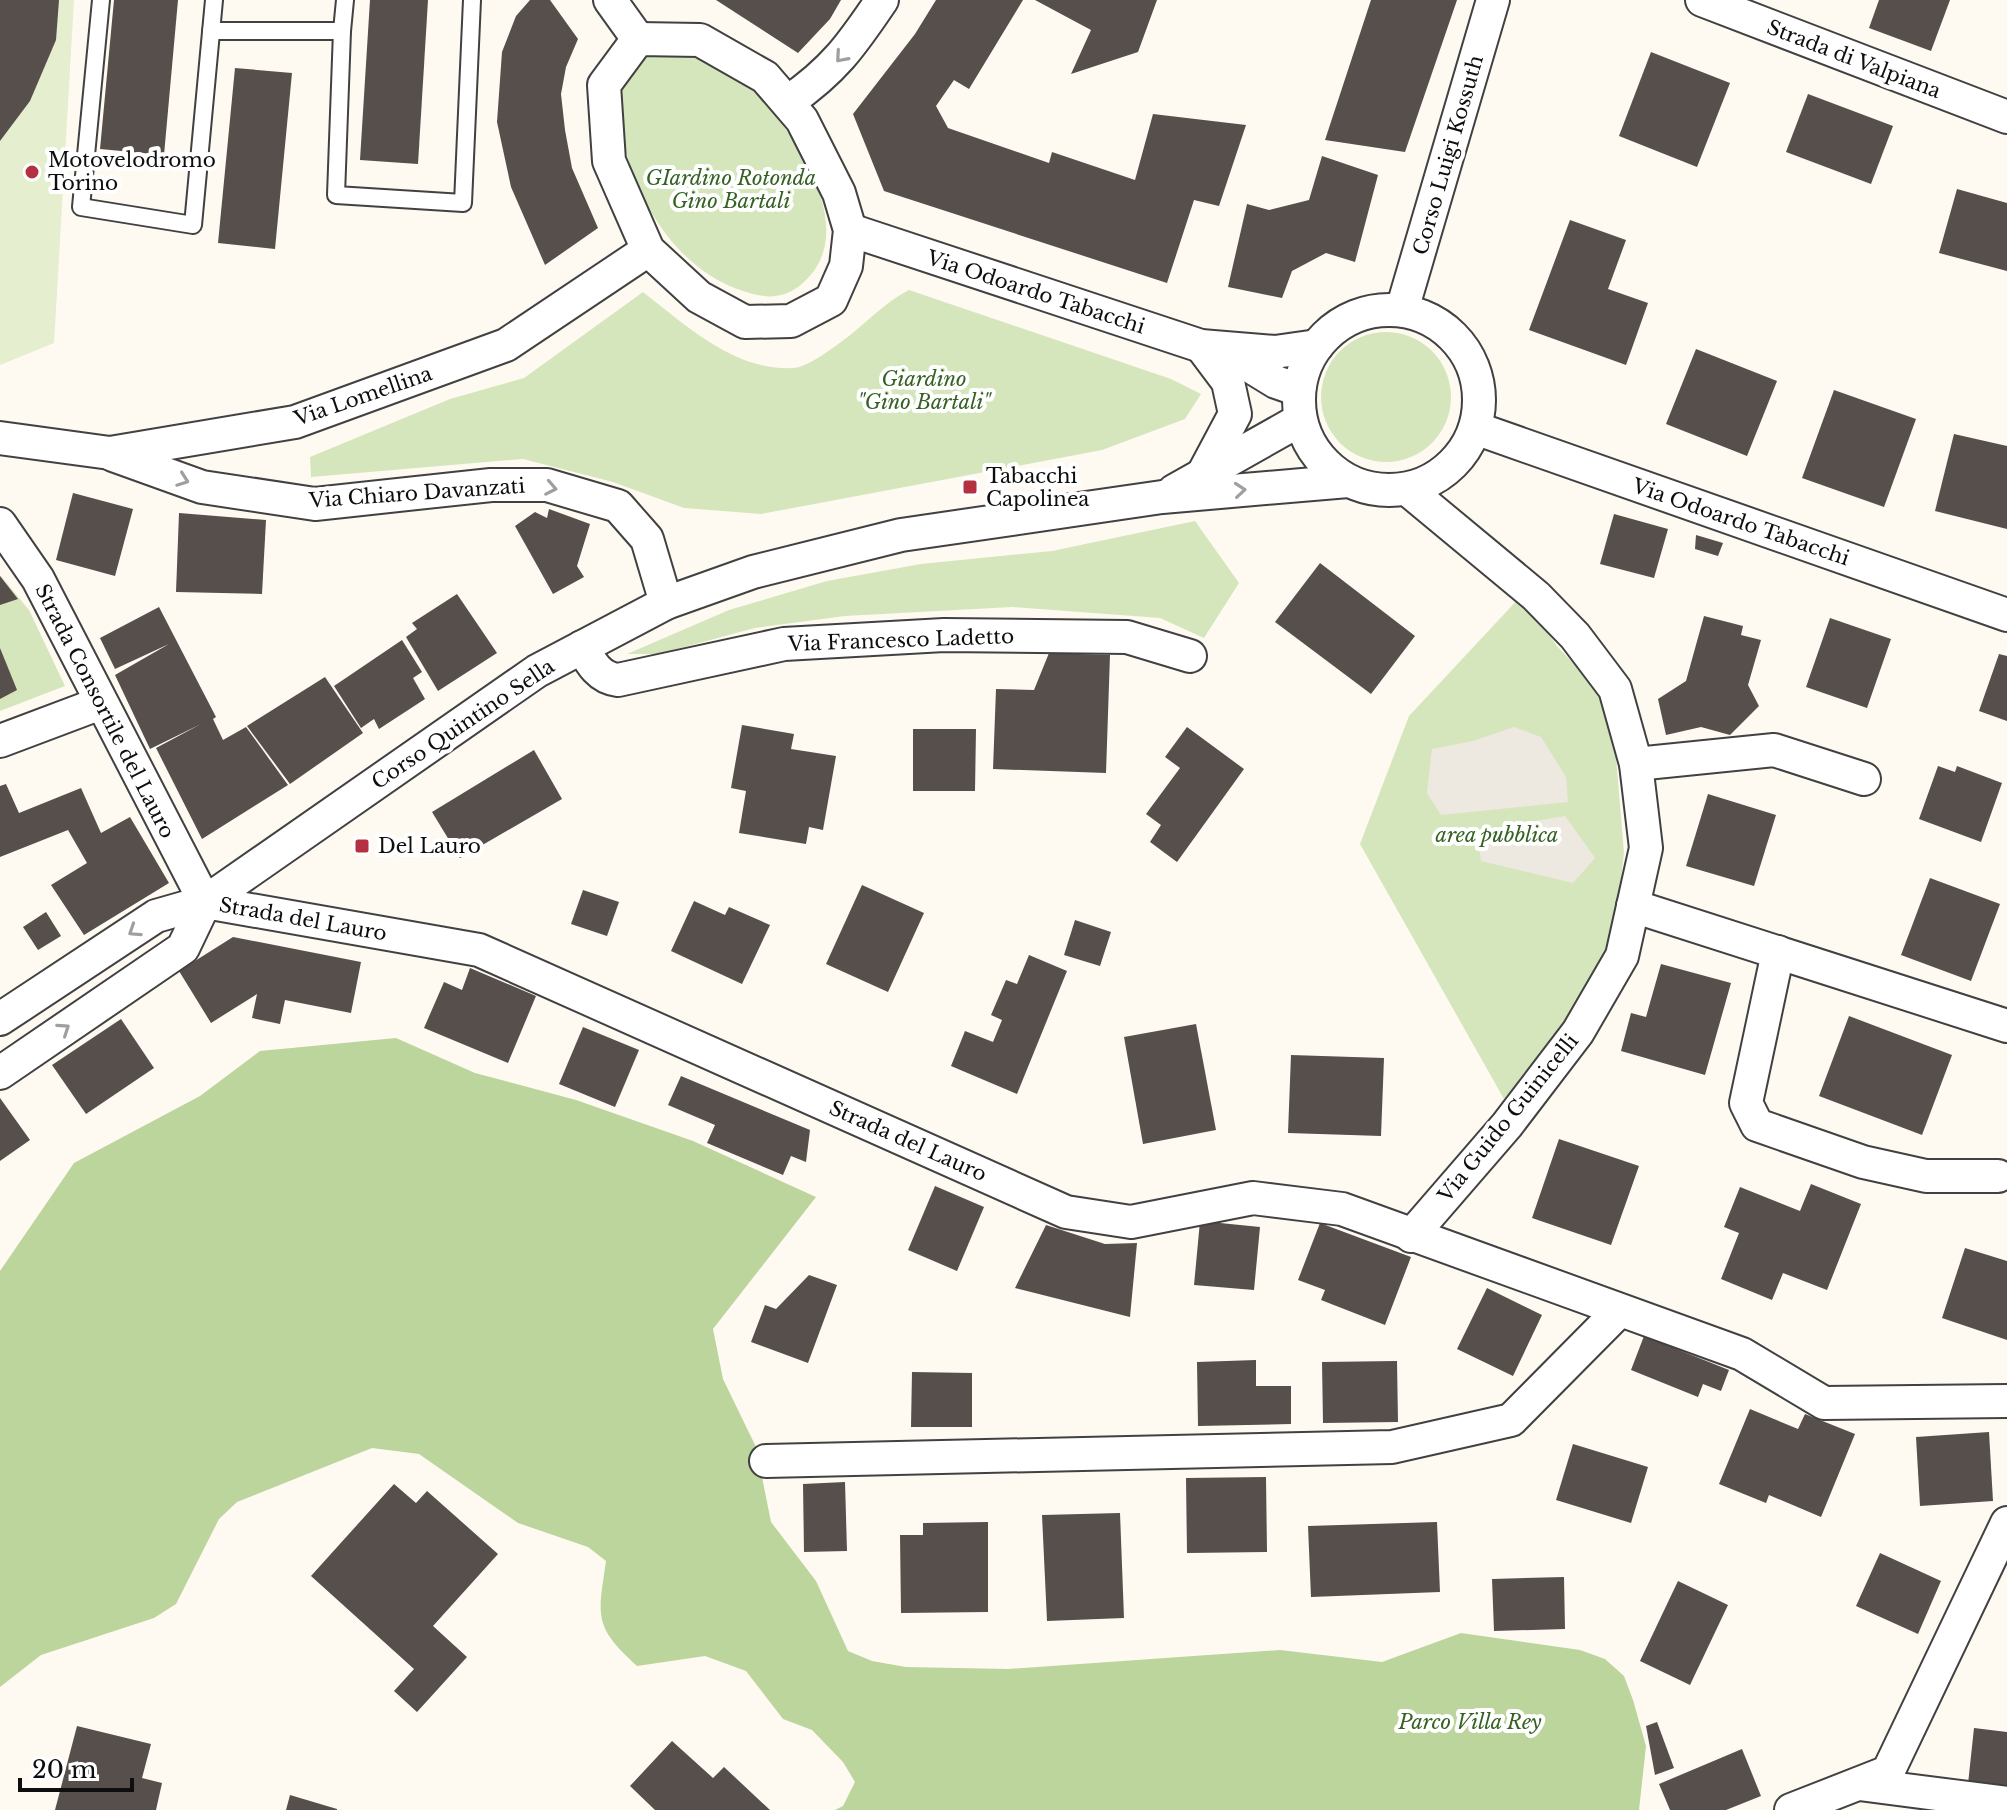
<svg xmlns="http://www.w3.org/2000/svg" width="2007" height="1810" font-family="'Libre Baskerville',serif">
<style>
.green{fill:#d5e6bd}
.forest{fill:#bbd59d}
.pitch{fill:#e5eece}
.plaza{fill:#eee9e0}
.building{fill:#564f4c}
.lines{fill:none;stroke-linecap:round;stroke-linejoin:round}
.lane-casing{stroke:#414141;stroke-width:20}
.street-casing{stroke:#414141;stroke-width:36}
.lane{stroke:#fff;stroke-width:16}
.street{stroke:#fff;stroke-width:32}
.oneway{stroke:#9f9f9f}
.poi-dot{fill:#b33141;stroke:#fff;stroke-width:3}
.labels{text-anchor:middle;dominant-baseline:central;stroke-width:8;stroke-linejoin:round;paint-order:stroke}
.street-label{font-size:20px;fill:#0e0e0e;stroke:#fff}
.poi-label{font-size:20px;fill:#0e0e0e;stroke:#fff;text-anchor:start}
.park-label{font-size:20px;font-style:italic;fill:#356123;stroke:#fff}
</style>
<rect width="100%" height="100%" fill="#fefaf1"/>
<g class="green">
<path d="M683 47C698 55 717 61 732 72 781 109 863 221 808 278 788 299 770 300 743 291 677 270 635 200 622 135 620 127 615 114 616 105 616 99 623 89 626 83 630 72 641 56 653 52 661 48 673 48 683 47Z"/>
<path d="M909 290 1171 379 1201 394 1185 419 1102 450 761 514 684 508 613 482 523 459 311 477 310 457 450 399 524 378 643 292C687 326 734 371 793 368 806 368 830 350 841 342 865 325 883 303 909 290Z"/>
<circle cx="1386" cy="397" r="65"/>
<path d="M1195 521 1239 583 1204 638 1160 618 1012 607 845 616 755 628 658 654H627L729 610 827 581 921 564 1052 551Z"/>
<path d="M0 575 29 610 65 686 0 711Z"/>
<path d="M1521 596 1557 646 1603 695 1616 756 1624 853 1612 957 1569 1024 1504 1099 1360 844 1409 716Z"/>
</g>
<path class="forest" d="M396 1038 475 1073 576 1100 693 1141 816 1197 713 1329 723 1379 756 1447 771 1522 816 1581 848 1651 872 1661 906 1667 1008 1669 1280 1650 1382 1662 1461 1633 1580 1650 1605 1659 1624 1676 1633 1700 1646 1746 1639 1810H835L843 1806 855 1782 843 1762 812 1730 783 1719 746 1671 705 1656 637 1666C593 1626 598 1617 606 1561L588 1547 518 1523 419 1454 372 1448 237 1502 219 1519 176 1604 154 1618 41 1655 0 1687V1271L74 1163 200 1096 260 1051Z"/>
<path class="pitch" d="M0 0H74L54 343 0 365Z"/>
<g class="plaza">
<path d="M1514 727 1541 737 1566 777 1568 802 1441 815 1427 793 1432 749 1473 741Z"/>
<path d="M1565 816 1595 858 1573 883 1481 861 1477 831Z"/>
</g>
<g class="building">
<path d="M0 0H59L56 40 30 101 0 141Z"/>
<path d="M114 0H178L164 155 100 149Z"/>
<path d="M370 0H428L418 164 360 160Z"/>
<path d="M530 0H550L578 39 566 67 561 94 565 130 572 168 598 228 545 265 511 187 497 122 502 52 516 16Z"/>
<path d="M716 0H841L830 19 798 53Z"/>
<path d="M936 0H1023L969 89 954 80 936 106 948 128 1049 163 1052 152 1135 180 1153 114 1246 125 1219 206 1194 200 1167 283 884 191 853 114 915 34Z"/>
<path d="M1035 0H1157L1138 52 1071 74 1091 30Z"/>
<path d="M1371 0H1457L1405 152 1325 140Z"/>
<path d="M1879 0H1950L1931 51 1869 28Z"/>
<path d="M1651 52 1730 83 1697 167 1619 136Z"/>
<path d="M235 68 292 73 275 249 218 243Z"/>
<path d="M1808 94 1893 126 1871 184 1786 152Z"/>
<path d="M1322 156 1378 175 1355 262 1326 253 1292 271 1282 298 1228 287 1247 204 1269 210 1309 200Z"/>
<path d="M1957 189 2007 203V271L1939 253Z"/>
<path d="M1570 220 1626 240 1608 289 1648 303 1626 365 1529 330Z"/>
<path d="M1696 349 1777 381 1747 456 1666 424Z"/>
<path d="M1834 390 1916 419 1884 507 1802 478Z"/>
<path d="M1954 434 2007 446V529L1935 511Z"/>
<path d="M73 493 133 509 115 576 56 560Z"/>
<path d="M549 509 590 524 577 566 584 577 553 594 515 526 535 512 547 518Z"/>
<path d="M179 513 266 520 262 594 176 592Z"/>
<path d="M1614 514 1668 529 1654 578 1600 564Z"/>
<path d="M1696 535 1723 543 1718 556 1695 549Z"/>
<path d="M1320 563 1415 636 1371 694 1275 622Z"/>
<path d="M0 576 18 599 0 605Z"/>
<path d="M457 594 497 653 438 691 406 637 417 629 412 623Z"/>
<path d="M159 607 216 717 213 719 223 740 246 727 288 785 202 839 156 748 201 724 150 749 115 675 169 644 115 669 100 638Z"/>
<path d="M1704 616 1743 626 1741 635 1761 640 1748 685 1759 706 1730 735 1701 727 1666 735 1658 699 1686 681Z"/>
<path d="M1830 618 1891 639 1867 708 1806 687Z"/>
<path d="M402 640 422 672 413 678 425 699 379 729 374 719 361 728 334 686Z"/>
<path d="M0 648 17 690 0 699Z"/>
<path d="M1049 653 1110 655 1106 773 993 769 996 689 1034 690Z"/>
<path d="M1999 654 2007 656V721L1979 711Z"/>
<path d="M325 677 363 733 290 784 247 726Z"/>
<path d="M742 725 794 734 791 749 836 756 823 830 809 827 806 844 739 833 746 791 731 788Z"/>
<path d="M1187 727 1244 769 1177 862 1150 842 1161 825 1146 814 1180 768 1165 757Z"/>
<path d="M913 729H976L975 791H913Z"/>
<path d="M534 750 562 799 460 858 432 812Z"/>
<path d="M1938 766 1955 772 1957 766 2002 783 1981 842 1919 819Z"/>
<path d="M6 784 19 813 81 788 101 833 130 817 169 883 84 935 51 885 87 863 68 830 0 857V786Z"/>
<path d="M1708 794 1776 815 1754 886 1686 866Z"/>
<path d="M1930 878 2000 904 1971 981 1901 955Z"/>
<path d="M862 885 924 913 888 992 826 964Z"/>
<path d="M583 890 619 902 607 936 571 924Z"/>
<path d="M694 901 725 915 729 907 770 925 742 984 671 951Z"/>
<path d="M46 912 61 936 38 950 23 927Z"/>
<path d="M1075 920 1111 932 1100 966 1064 955Z"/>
<path d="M233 937 361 962 351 1013 285 1000 280 1024 252 1018 257 994 211 1023 179 971Z"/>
<path d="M1029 955 1067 971 1017 1094 951 1066 965 1031 993 1042 1002 1020 991 1015 1006 980 1017 984Z"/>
<path d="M1661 964 1731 983 1705 1075 1621 1051 1631 1013 1646 1017Z"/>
<path d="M470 968 536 996 508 1063 424 1028 444 982 462 990Z"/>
<path d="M1849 1016 1952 1055 1922 1135 1819 1096Z"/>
<path d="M121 1019 154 1068 86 1114 52 1065Z"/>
<path d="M1196 1024 1216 1130 1143 1144 1124 1037Z"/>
<path d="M583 1027 639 1050 615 1107 559 1084Z"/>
<path d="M1291 1055 1384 1058 1381 1136 1288 1133Z"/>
<path d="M681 1076 810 1130 806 1162 791 1156 783 1175 707 1143 715 1125 668 1105Z"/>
<path d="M0 1098 30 1140 0 1161Z"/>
<path d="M1559 1139 1639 1166 1611 1245 1532 1218Z"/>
<path d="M1811 1184 1861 1204 1827 1290 1783 1273 1772 1300 1721 1279 1739 1233 1724 1227 1740 1187 1800 1211Z"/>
<path d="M935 1186 984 1207 957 1271 908 1250Z"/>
<path d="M1200 1221 1260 1227 1254 1290 1194 1285Z"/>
<path d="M1320 1223 1411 1257 1385 1325 1321 1300 1325 1290 1298 1280Z"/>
<path d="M1046 1225 1105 1244 1137 1243 1130 1317 1015 1288Z"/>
<path d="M1965 1248 2007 1261V1340L1942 1318Z"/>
<path d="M809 1275 837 1285 808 1363 751 1342 765 1305 776 1309Z"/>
<path d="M1487 1288 1542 1315 1513 1376 1457 1349Z"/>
<path d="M1644 1336 1729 1370 1721 1391 1703 1384 1698 1397 1631 1370Z"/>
<path d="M1256 1360V1386H1291V1424L1198 1426 1197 1362Z"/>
<path d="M1397 1361 1398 1422 1323 1423 1322 1362Z"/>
<path d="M912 1372 972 1373V1427H911Z"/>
<path d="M1750 1409 1798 1429 1805 1414 1855 1434 1821 1517 1769 1495 1766 1503 1719 1484Z"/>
<path d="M1989 1432 1993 1501 1920 1506 1916 1437Z"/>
<path d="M1573 1444 1648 1467 1631 1523 1556 1500Z"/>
<path d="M1266 1477 1267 1552 1187 1553 1186 1478Z"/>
<path d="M845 1482 847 1551 804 1552 803 1484Z"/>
<path d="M394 1484 416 1503 427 1491 498 1554 433 1626 467 1657 417 1712 394 1691 414 1669 311 1576Z"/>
<path d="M1120 1513 1124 1618 1047 1621 1042 1515Z"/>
<path d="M988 1522V1612L901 1613 900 1535H923V1523Z"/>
<path d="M1437 1522 1440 1592 1311 1597 1308 1526Z"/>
<path d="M1880 1553 1941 1581 1918 1634 1856 1606Z"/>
<path d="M1564 1577 1565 1629 1494 1631 1492 1579Z"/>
<path d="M1678 1581 1728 1605 1690 1685 1640 1661Z"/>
<path d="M1657 1722 1674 1768 1655 1775 1646 1726Z"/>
<path d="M77 1726 151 1744 142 1778 162 1783 156 1810H55Z"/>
<path d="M1974 1728 2007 1732V1788L1968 1784Z"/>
<path d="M672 1741 713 1778 724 1767 770 1810H655L630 1786Z"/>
<path d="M1742 1749 1761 1796 1726 1810H1670L1659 1784Z"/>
<path d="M290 1795 337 1809V1810H286Z"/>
</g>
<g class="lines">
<defs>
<g id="lane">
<path d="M101 0 81 207 193 225 214 0"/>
<path d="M211 31H342L336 195 463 203 472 0"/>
<path d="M342 31 345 0"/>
</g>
<g id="street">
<path d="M610 0 638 39"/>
<path d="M1702 0 2007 117"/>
<path d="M638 39 700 40 765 77 802 120 839 193 850 230 846 266 831 300 791 321 745 322 699 297 648 250 609 161 604 85Z"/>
<path d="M788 102C834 70 851 46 882 0"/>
<path d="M850 230 1201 346 1275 352 1317 346"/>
<circle cx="1389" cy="400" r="90"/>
<path d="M1402 310 1493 0"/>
<path d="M1201 346 1228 382 1235 414 1202 476"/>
<path d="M1227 352 1276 382 1299 390"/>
<path d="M1475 428 2007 615"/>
<path d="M0 438 110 453 295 422 506 345 648 250"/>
<path d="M113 455 202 487 315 504 491 485H547L618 506 647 539 666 603"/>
<path d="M1407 489 1536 596 1575 636 1615 689 1636 764 1646 848 1622 956 1578 1032 1507 1125 1411 1236"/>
<path d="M1174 491 1300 420"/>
<path d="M0 524 38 579 205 902"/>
<path d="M582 647C591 663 599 678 618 680L784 644 944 635 1127 637 1190 656"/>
<path d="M0 741 101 703"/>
<path d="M1636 764 1774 750 1864 779"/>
<path d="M205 902 479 950 1066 1212 1131 1222 1253 1198 1342 1209 1742 1354 1824 1403 2007 1401"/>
<path d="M1633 906 2007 1026"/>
<path d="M1778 952 1746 1103 1757 1125 1863 1162 1926 1176H1998"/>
<path d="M0 1019 156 916 205 902 537 671 666 603 753 572 901 535 1162 497 1348 481"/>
<path d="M0 1073 183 948 205 902"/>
<path d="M766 1461 1392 1447 1511 1420 1618 1312"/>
<path d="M1859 1784 2007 1803"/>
<path d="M1791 1810 1888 1772 2007 1523"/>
</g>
</defs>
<use href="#lane" class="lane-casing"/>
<use href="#street" class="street-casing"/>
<use href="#lane" class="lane"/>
<use href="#street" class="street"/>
</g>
<defs><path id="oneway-chevron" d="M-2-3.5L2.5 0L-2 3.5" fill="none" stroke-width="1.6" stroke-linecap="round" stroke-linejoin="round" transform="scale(2)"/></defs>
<g class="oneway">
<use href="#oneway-chevron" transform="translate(841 57) rotate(131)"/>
<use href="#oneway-chevron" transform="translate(183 480) rotate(20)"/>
<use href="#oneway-chevron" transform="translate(551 488) rotate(11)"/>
<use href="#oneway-chevron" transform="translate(1240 490) rotate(-5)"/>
<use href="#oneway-chevron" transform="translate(134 931) rotate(147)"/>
<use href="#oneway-chevron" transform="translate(64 1029) rotate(-34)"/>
</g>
<g class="poi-dot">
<circle cx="32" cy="172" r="8"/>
<rect x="962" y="479" width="16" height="16" rx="4"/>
<rect x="354" y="838" width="16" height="16" rx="4"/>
</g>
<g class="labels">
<g class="street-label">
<text transform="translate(1854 59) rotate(21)">Strada di Valpiana</text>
<text transform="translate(1448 155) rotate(-74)">Corso Luigi Kossuth</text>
<text transform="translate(1036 292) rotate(18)">Via Odoardo Tabacchi</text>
<text transform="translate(363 396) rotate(-19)">Via Lomellina</text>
<text transform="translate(417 493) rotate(-4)">Via Chiaro Davanzati</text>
<text transform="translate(1741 522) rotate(19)">Via Odoardo Tabacchi</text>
<text transform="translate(901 640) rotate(-2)">Via Francesco Ladetto</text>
<text transform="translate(105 711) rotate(63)">Strada Consortile del Lauro</text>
<text transform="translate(463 724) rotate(-34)">Corso Quintino Sella</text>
<text transform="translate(303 919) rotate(10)">Strada del Lauro</text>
<text transform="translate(1508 1118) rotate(-51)">Via Guido Guinicelli</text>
<text transform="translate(908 1141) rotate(24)">Strada del Lauro</text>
</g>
<g class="poi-label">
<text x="48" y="160">Motovelodromo<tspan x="48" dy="23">Torino</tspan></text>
<text x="986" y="476">Tabacchi<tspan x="986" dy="23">Capolinea</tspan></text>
<text x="378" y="846">Del Lauro</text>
</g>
<g class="park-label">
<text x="731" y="178">GIardino Rotonda<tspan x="731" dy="23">Gino Bartali</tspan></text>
<text x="924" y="379">Giardino<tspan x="924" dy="23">"Gino Bartali"</tspan></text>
<text x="1497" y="835">area pubblica</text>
<text x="1470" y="1722">Parco Villa Rey</text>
</g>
</g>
<path d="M20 1778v12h112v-12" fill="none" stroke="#0e0e0e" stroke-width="4"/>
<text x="32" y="1778" font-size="24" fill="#0e0e0e" stroke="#ffffff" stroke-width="6" paint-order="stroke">20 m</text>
</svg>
